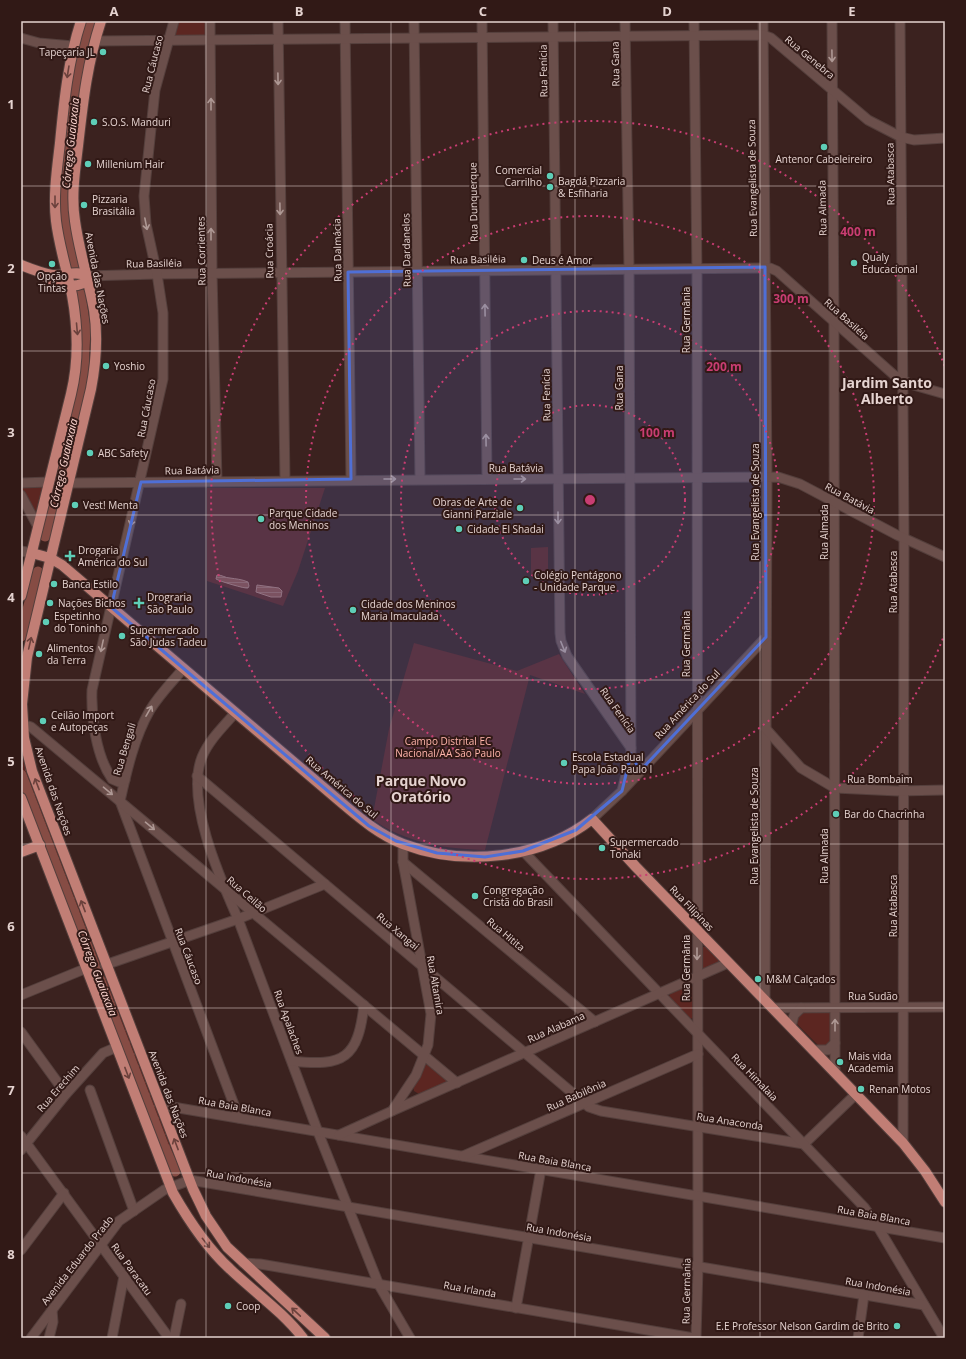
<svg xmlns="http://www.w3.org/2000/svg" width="966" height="1359" font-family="'Open Sans',sans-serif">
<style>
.grass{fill:url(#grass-dots)}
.park{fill:#5c2621}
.water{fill:url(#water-rules);stroke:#a2746e}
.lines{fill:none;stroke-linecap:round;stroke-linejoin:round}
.river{stroke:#864c44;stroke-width:11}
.minor-casing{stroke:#543f3c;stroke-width:11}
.major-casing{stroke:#543f3c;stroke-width:12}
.minor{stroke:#6b4f4b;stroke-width:9}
.major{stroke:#c17e75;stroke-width:10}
.oneway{stroke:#ae9894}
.oneway2{stroke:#6b413c}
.marked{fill:#4f6fd6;fill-opacity:0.2;stroke:#4f6fd6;stroke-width:3;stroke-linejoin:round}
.grid{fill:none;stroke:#e5d3d0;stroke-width:1;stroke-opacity:0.55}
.ring{fill:none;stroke:#c93d72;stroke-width:2;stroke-dasharray:2 4}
.poi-dot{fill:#5eceb7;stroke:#311916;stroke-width:1.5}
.labels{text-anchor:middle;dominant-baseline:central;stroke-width:4;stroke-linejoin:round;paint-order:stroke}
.poi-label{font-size:10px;fill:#e5d3d0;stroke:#311916;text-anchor:start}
.street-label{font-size:10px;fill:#e5d3d0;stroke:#311916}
.park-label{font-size:10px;fill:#ffb4aa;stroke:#311916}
.water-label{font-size:11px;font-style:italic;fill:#fdd6d0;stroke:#311916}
.district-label{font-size:14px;font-weight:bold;fill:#e5d3d0;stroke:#311916}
.centre{fill:#c93d72;stroke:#311916;stroke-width:2}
.ring-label{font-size:12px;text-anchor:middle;font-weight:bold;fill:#c93d72;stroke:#311916;stroke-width:4;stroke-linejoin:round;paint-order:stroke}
.neatline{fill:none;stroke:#e5d3d0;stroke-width:1.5}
.grid-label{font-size:13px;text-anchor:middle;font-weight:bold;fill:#e5d3d0}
</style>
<defs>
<pattern id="grass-dots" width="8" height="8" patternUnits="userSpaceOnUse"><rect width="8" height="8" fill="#5c2621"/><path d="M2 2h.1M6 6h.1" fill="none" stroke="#734540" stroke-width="1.8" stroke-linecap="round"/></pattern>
<pattern id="water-rules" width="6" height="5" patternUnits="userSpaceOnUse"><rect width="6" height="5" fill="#864c44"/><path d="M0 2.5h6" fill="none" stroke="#97655e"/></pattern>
</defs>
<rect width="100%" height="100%" fill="#3b221f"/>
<g class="grass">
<path d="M21 751 33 788 105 974 100 976 28 790 21 766Z"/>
<path d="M106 977 179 1168 177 1169 167 1148 101 979Z"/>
</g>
<g class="park">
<path d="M178 21H206V36L175 37Z"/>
<path d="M22 487H43L36 513 22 491Z"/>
<path d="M207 488H325L298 571 283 606 207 581Z"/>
<path d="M548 547V575H531V548Z"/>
<path d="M414 643 517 671 559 654 585 694 530 675 485 850C446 849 405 843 372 819L389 729Z"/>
<path d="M703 947H707L720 961 701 970Z"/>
<path d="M689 985 694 987 693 1018 690 1019 669 996 671 993Z"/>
<path d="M802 1012H826L830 1013 831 1039 827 1045H818L797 1024V1015Z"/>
<path d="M426 1064 449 1081 419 1094 414 1091 413 1087Z"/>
</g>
<g class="water">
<path d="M217 575C223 575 225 578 230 578 236 579 241 579 248 582L249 586 248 588C245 589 219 581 216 579Z"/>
<path d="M257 585 279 588 282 591 281 597H271L256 592Z"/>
</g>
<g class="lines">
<g class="river">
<path d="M75 266 66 222 65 182 77 73 91 21"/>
<path d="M45 536 83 376 85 327 80 294"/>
<path d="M21 636 38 572"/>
<path d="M21 775 163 1145 175 1171"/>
</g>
<defs>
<g id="minor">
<path d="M210 21 212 273 217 481"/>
<path d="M278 21 285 480"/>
<path d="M345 21 351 479"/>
<path d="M414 21 420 479"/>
<path d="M482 21 487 479"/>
<path d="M553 21 560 633 561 641 567 656 631 748"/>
<path d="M694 21 697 276 698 1267 696 1338"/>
<path d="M763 21 767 477 765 1001"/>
<path d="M832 21 834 335 835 1072"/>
<path d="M900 21 904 542 903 1143"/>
<path d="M21 38 39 43 73 46"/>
<path d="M95 41 763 35 771 38 868 120 901 137 914 140 945 138"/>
<path d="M87 276 157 274 770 268 777 271 894 375 910 384 945 394"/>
<path d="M21 483 49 482"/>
<path d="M69 483 778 477 800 484 897 535 945 557"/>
<path d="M21 495 38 527"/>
<path d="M21 551 32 553"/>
<path d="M183 669C172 682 159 695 150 710 134 738 127 770 120 801L239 1118"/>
<path d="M235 713C223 727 209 740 202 757 185 800 220 878 238 919L318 1132 379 1285 410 1338"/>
<path d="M22 724 31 727 457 1083"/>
<path d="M766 729 801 768 835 788 898 791 945 790"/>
<path d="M197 776 589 1107 601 1111 804 1144 855 1095"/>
<path d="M125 780 119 782 112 779C96 756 91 717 92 690L163 379V313L157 274 146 224 144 196 155 90 174 21"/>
<path d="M622 791 631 754 629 268 625 21"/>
<path d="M592 819 622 791 766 637"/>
<path d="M523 851 864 1207 878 1227 944 1338"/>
<path d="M403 862 595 1022"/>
<path d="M105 965 238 919 325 884"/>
<path d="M21 995 87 968"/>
<path d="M773 1008 945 1007"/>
<path d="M791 1027 794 1015 801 1008"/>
<path d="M21 1032 66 1094"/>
<path d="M814 1050H828L835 1043"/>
<path d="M292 1061C344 1067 358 1058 364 1005"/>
<path d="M90 1090 134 1211"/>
<path d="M161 1105 945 1238"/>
<path d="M392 1111 728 963"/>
<path d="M339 1135 392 1111 416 1075 428 1045 431 1014 403 862V844"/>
<path d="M21 1136 169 1338"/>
<path d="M21 1150 66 1094 103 1053 117 1047"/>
<path d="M463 1156 698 1054"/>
<path d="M21 1250 64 1193"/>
<path d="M243 1263 260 1264 694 1338"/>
<path d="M516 1308 541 1169"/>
<path d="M31 1338 119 1221 164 1190 190 1180 924 1305"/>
<path d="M49 1338 53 1322 52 1310"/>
<path d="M112 1338 124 1276"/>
<path d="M174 1338 181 1304"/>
<path d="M858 1338 864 1295"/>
</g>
<g id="major">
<path d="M101 21C87 64 83 102 78 146 75 171 71 196 75 221 79 251 89 281 94 310 98 336 96 363 91 389L27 657 22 704 24 738 32 771 193 1189 206 1216 227 1247 325 1338"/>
<path d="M21 265C31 269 41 273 52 275 63 276 78 270 87 276L84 283C68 290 53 283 40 273"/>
<path d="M32 553 50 558 62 565 343 804C362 820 380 835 403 844 464 867 541 859 592 819L636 867 903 1143 925 1171 945 1202"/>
<path d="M21 596 71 394C79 361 78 328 72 295 67 270 59 246 56 221 53 195 57 169 60 143 64 101 68 61 81 21"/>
<path d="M21 798 173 1193C189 1221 206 1247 230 1269 254 1292 282 1311 303 1338"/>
<path d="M21 852 40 845"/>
</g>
</defs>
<use href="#minor" class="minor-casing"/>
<use href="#major" class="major-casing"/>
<use href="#minor" class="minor"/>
<use href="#major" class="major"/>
</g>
<defs><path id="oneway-shaft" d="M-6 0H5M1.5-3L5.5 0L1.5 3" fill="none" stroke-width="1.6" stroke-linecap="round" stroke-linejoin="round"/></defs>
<g class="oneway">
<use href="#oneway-shaft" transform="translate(832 56) rotate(89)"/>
<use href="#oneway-shaft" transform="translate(278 79) rotate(89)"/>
<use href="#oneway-shaft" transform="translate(211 104) rotate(-90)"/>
<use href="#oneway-shaft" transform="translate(280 209) rotate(89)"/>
<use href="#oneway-shaft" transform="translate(146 224) rotate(79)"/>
<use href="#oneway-shaft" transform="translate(211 234) rotate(-90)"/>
<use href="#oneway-shaft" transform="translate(485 310) rotate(-91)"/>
<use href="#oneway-shaft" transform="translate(486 440) rotate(-91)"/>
<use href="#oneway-shaft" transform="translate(390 479)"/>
<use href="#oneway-shaft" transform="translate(520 479)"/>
<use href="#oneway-shaft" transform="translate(558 518) rotate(90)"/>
<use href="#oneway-shaft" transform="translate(132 520) rotate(104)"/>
<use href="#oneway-shaft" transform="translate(102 646) rotate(102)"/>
<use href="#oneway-shaft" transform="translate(563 647) rotate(68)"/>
<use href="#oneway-shaft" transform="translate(149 711) rotate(-60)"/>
<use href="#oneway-shaft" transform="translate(108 791) rotate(40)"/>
<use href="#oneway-shaft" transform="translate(150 826) rotate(40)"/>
<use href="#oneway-shaft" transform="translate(697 954) rotate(90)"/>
<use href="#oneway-shaft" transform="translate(835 1025) rotate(-90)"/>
</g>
<g class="oneway2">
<use href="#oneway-shaft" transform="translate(68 72) rotate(99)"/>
<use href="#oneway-shaft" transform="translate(55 202) rotate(90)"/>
<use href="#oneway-shaft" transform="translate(77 329) rotate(85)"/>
<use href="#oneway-shaft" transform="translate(30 643) rotate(-77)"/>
<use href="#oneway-shaft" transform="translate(37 784) rotate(-111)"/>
<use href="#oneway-shaft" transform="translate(83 906) rotate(-111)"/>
<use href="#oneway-shaft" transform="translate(127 1073) rotate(69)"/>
<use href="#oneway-shaft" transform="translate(176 1144) rotate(-111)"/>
<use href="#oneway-shaft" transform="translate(206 1243) rotate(52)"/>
<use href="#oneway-shaft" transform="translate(296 1312) rotate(-137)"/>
</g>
<path class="marked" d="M765 267 766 637 640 771 631 754 622 791 576 830 523 851 485 857 437 853 396 841 369 826 111 607 141 482 351 479 348 272Z"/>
<path class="grid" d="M206 21V1338M391 21V1338M575 21V1338M760 21V1338M21 186H945M21 351H945M21 515H945M21 680H945M21 844H945M21 1008H945M21 1173H945"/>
<g class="ring">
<circle cx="590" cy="500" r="95"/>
<circle cx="590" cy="500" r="189"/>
<circle cx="590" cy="500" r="284"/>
<path d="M945 633A379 379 0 1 1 945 367"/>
</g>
<g class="poi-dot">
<circle cx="103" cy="52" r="4"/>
<circle cx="94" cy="122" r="4"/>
<circle cx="824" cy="147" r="4"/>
<circle cx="88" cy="164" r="4"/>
<circle cx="550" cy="176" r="4"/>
<circle cx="550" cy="187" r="4"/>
<circle cx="84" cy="205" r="4"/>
<circle cx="524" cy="260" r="4"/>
<circle cx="854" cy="263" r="4"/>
<circle cx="52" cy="264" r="4"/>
<circle cx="106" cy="366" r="4"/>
<circle cx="90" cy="453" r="4"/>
<circle cx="75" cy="505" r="4"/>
<circle cx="520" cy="508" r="4"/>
<circle cx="261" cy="519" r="4"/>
<circle cx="459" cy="529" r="4"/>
<path d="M68 550h4v4h4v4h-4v4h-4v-4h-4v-4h4z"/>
<circle cx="526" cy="581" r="4"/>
<circle cx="54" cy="584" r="4"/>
<circle cx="50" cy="603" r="4"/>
<path d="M137 597h4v4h4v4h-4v4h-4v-4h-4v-4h4z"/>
<circle cx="353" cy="610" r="4"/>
<circle cx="46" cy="622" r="4"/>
<circle cx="122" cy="636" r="4"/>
<circle cx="39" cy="654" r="4"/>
<circle cx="43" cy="721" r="4"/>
<circle cx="564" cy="763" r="4"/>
<circle cx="836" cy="814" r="4"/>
<circle cx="602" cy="848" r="4"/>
<circle cx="475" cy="896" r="4"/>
<circle cx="758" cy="979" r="4"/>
<circle cx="840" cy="1062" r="4"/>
<circle cx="861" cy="1089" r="4"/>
<circle cx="228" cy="1306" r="4"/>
<circle cx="897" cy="1326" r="4"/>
</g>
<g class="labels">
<g class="poi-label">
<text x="95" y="52" text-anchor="end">Tapeçaria JL</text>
<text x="102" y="122">S.O.S. Manduri</text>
<text x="824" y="159" text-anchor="middle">Antenor Cabeleireiro</text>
<text x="96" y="164">Millenium Hair</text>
<text x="542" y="170" text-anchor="end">Comercial<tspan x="542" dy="12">Carrilho</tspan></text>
<text x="558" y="181">Bagdá Pizzaria<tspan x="558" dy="12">&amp; Esfiharia</tspan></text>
<text x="92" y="199">Pizzaria<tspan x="92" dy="12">Brasitália</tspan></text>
<text x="862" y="257">Qualy<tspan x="862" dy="12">Educacional</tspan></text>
<text x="532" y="260">Deus é Amor</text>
<text x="52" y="276" text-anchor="middle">Opção<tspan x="52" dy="12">Tintas</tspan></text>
<text x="114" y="366">Yoshio</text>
<text x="98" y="453">ABC Safety</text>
<text x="512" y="502" text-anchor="end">Obras de Arte de<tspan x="512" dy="12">Gianni Parziale</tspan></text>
<text x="83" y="505">Vest! Menta</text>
<text x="269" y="513">Parque Cidade<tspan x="269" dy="12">dos Meninos</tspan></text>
<text x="467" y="529">Cidade El Shadai</text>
<text x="78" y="550">Drogaria<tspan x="78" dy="12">América do Sul</tspan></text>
<text x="534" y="575">Colégio Pentágono<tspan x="534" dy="12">- Unidade Parque</tspan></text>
<text x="62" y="584">Banca Estilo</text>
<text x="147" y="597">Drograria<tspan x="147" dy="12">São Paulo</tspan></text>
<text x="58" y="603">Nações Bichos</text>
<text x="361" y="604">Cidade dos Meninos<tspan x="361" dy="12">Maria Imaculada</tspan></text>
<text x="54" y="616">Espetinho<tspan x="54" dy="12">do Toninho</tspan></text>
<text x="130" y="630">Supermercado<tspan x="130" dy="12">São Judas Tadeu</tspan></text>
<text x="47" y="648">Alimentos<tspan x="47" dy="12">da Terra</tspan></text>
<text x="51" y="715">Ceilão Import<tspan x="51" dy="12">e Autopeças</tspan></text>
<text x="572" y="757">Escola Estadual<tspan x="572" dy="12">Papa João Paulo I</tspan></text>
<text x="844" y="814">Bar do Chacrinha</text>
<text x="610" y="842">Supermercado<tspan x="610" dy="12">Tonaki</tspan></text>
<text x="483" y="890">Congregação<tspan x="483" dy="12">Cristã do Brasil</tspan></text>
<text x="766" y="979">M&amp;M Calçados</text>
<text x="848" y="1056">Mais vida<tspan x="848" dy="12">Academia</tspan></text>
<text x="869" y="1089">Renan Motos</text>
<text x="236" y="1306">Coop</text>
<text x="889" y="1326" text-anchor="end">E.E Professor Nelson Gardim de Brito</text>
</g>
<g class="street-label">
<text transform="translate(810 57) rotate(40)">Rua Genebra</text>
<text transform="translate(152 64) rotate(-76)">Rua Cáucaso</text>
<text transform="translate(615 64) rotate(-91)">Rua Gana</text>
<text transform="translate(543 71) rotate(-91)">Rua Fenícia</text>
<text transform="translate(890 174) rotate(-91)">Rua Atabasca</text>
<text transform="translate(752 178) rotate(-91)">Rua Evangelista de Souza</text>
<text transform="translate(473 202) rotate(-91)">Rua Dunquerque</text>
<text transform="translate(822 208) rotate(-91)">Rua Almada</text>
<text transform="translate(337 250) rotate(-91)">Rua Dalmácia</text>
<text transform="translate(406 250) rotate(-91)">Rua Dardanelos</text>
<text transform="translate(201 251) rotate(-91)">Rua Corrientes</text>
<text transform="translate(269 251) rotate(-91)">Rua Croácia</text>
<text transform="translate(478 259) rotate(-1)">Rua Basiléia</text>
<text transform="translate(154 263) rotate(-1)">Rua Basiléia</text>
<text transform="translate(98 278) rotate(79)">Avenida das Nações</text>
<text transform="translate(847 319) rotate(42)">Rua Basiléia</text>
<text transform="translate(686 320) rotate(-90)">Rua Germânia</text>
<text transform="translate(619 388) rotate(-90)">Rua Gana</text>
<text transform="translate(546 395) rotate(-91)">Rua Fenícia</text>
<text transform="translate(146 408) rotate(-79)">Rua Cáucaso</text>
<text x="516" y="468">Rua Batávia</text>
<text transform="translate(192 470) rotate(-1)">Rua Batávia</text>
<text transform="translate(850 498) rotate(28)">Rua Batávia</text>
<text transform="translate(755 502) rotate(-90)">Rua Evangelista de Souza</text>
<text transform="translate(824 532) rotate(-90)">Rua Almada</text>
<text transform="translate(893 582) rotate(-90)">Rua Atabasca</text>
<text transform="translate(686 644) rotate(-90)">Rua Germânia</text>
<text transform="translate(687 704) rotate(-47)">Rua América do Sul</text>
<text transform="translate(618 710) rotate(55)">Rua Fenícia</text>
<text transform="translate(124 749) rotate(-73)">Rua Bengali</text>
<text x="880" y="779">Rua Bombaim</text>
<text transform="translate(342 787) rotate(40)">Rua América do Sul</text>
<text transform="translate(54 791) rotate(71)">Avenida das Nações</text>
<text transform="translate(754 826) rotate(-90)">Rua Evangelista de Souza</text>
<text transform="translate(824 856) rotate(-90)">Rua Almada</text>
<text transform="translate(247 894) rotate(41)">Rua Ceilão</text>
<text transform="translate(893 906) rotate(-90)">Rua Atabasca</text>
<text transform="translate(692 908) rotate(46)">Rua Filipinas</text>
<text transform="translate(398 931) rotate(40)">Rua Xangai</text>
<text transform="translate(506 934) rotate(40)">Rua Hitita</text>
<text transform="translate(189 956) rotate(69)">Rua Cáucaso</text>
<text transform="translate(686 968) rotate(-90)">Rua Germânia</text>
<text transform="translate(436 985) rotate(80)">Rua Altamira</text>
<text x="873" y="996">Rua Sudão</text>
<text transform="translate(289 1022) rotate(70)">Rua Apalaches</text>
<text transform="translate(556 1027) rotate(-24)">Rua Alabama</text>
<text transform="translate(755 1077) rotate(46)">Rua Himalaia</text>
<text transform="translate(58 1088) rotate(-49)">Rua Erechim</text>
<text transform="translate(169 1094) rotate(69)">Avenida das Nações</text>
<text transform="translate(576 1095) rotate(-24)">Rua Babilônia</text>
<text transform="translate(235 1106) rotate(10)">Rua Baia Blanca</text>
<text transform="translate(730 1121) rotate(9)">Rua Anaconda</text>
<text transform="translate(555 1161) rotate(10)">Rua Baia Blanca</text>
<text transform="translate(239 1178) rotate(10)">Rua Indonésia</text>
<text transform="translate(874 1215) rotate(10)">Rua Baia Blanca</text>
<text transform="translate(559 1232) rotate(10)">Rua Indonésia</text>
<text transform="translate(77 1260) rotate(-52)">Avenida Eduardo Prado</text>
<text transform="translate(132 1269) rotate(54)">Rua Paracatu</text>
<text transform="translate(878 1286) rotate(10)">Rua Indonésia</text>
<text transform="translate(470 1289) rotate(10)">Rua Irlanda</text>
<text transform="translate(686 1291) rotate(-89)">Rua Germânia</text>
</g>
<g class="park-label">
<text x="448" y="741">Campo Distrital EC<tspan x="448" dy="12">Nacional/AA São Paulo</tspan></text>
</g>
<g class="water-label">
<text transform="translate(70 143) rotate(-84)">Córrego Guaiaxaia</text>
<text transform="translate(63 463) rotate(-77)">Córrego Guaiaxaia</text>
<text transform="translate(98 973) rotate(69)">Córrego Guaiaxaia</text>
</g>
<g class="district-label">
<text x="887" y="382">Jardim Santo<tspan x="887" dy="16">Alberto</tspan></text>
<text x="421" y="780">Parque Novo<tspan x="421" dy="16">Oratório</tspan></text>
</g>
</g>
<circle cx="590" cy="500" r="6" class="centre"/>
<g class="ring-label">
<text x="858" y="236">400 m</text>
<text x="791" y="303">300 m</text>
<text x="724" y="371">200 m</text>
<text x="657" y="437">100 m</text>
</g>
<rect width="966" height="1359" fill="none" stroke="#311916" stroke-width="44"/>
<rect x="22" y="22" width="922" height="1315" class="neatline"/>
<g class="grid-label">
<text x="114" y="16">A</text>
<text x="299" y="16">B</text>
<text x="483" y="16">C</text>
<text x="667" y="16">D</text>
<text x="852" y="16">E</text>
<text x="11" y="109">1</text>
<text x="11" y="273">2</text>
<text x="11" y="437">3</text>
<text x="11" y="602">4</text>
<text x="11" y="766">5</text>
<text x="11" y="931">6</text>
<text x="11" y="1095">7</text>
<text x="11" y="1259">8</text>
</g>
</svg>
